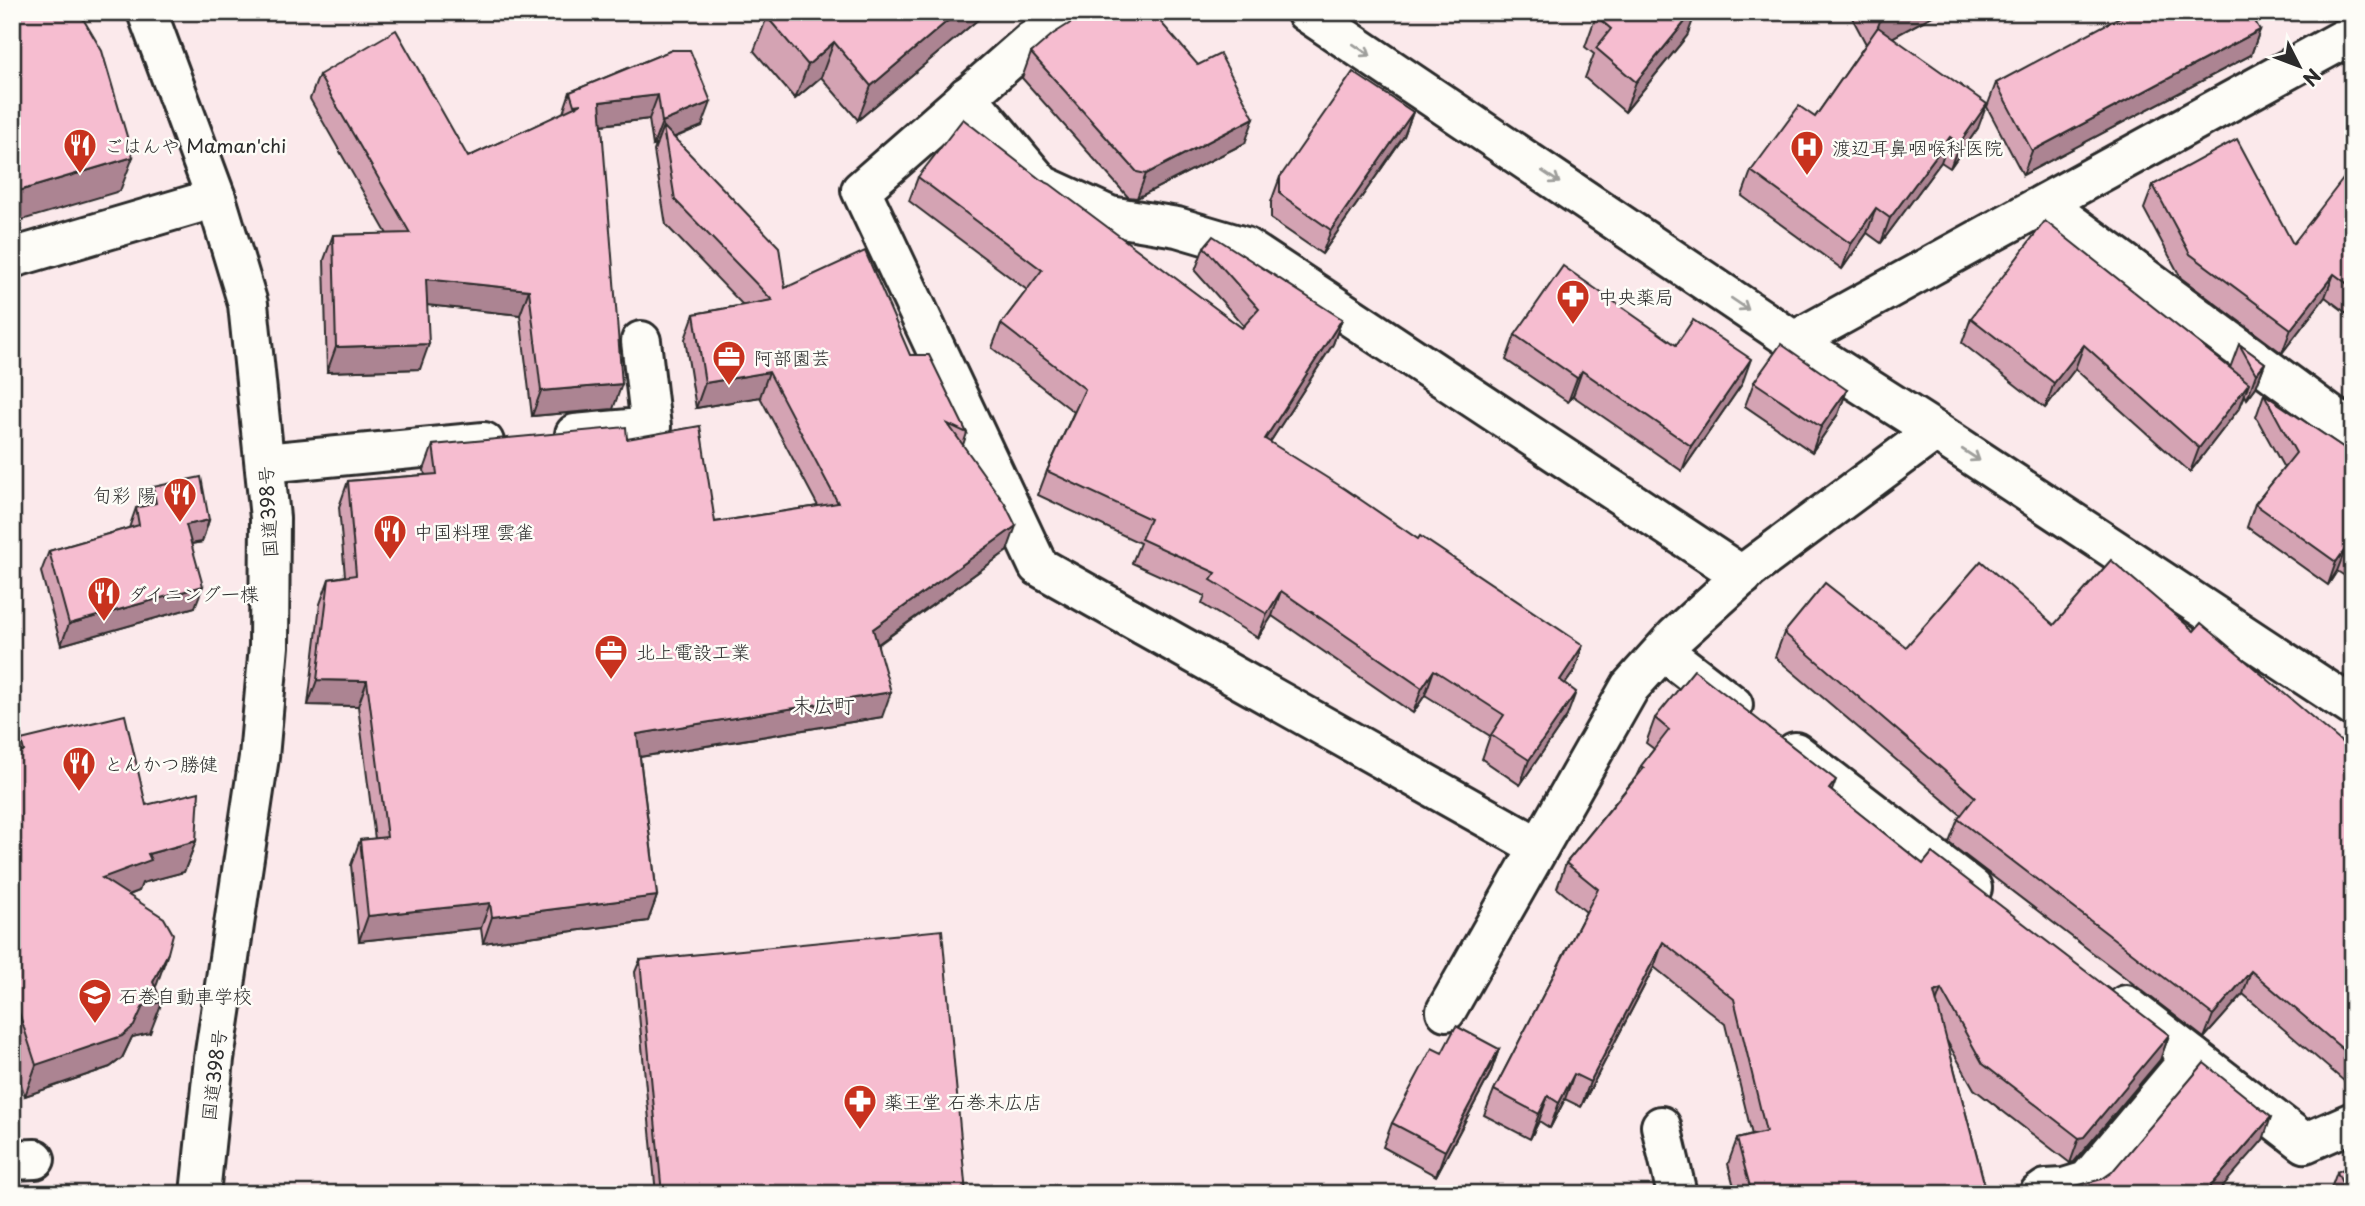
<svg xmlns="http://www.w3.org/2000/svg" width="2365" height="1206" font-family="'Playpen Sans','Klee One',sans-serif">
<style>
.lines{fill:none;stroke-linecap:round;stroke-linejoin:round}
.minor-casing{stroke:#2b2b2b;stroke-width:44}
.highway-casing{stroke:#2b2b2b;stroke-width:44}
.minor{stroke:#fdfcf7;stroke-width:38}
.highway{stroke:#fdfcf7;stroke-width:38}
.wall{fill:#d4a3b3;stroke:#2b2b2b;stroke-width:2}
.shaded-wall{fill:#ac8492;stroke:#2b2b2b;stroke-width:2}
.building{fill:#f6bdd0;stroke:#2b2b2b;stroke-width:2}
.oneway{stroke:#9e9e9b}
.labels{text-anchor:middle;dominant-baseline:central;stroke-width:5;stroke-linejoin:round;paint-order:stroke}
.poi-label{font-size:19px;fill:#2b2b2b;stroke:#fdfcf7;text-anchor:start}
.street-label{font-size:19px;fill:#2b2b2b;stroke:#fdfcf7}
.neighbourhood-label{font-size:21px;fill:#2b2b2b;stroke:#fdfcf7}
</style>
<rect width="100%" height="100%" fill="#fbe9eb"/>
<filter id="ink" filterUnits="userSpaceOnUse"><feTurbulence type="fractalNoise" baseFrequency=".0143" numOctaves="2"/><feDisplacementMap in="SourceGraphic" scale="14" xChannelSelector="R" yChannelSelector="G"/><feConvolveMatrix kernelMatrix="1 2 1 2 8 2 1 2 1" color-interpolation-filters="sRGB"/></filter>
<g filter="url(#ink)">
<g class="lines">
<defs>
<g id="minor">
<path d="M1077 12 1031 41 861 190 1038 566 1539 847"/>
<path d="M1306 12 1794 341 1935 431 2353 707"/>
<path d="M967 96 1042 185 1110 216 1177 227 1245 247 1743 576"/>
<path d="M2046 205 2353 432"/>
<path d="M12 258 216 198"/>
<path d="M1794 341 2353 34"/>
<path d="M575 434 651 427 641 341"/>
<path d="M265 463 484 442"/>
<path d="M1663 651 1733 705"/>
<path d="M1795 752 1972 888"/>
<path d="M2126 1005 2305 1143 2353 1122"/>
<path d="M1446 1011 1630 687 1676 636 1751 568 1935 431"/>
<path d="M1661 1126 1677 1194"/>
<path d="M12 1160 35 1159"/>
<path d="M2039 1194 2046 1189 2064 1188 2087 1181 2192 1056"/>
</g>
<path id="highway" d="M147 12 216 198 248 304 270 518 269 646 259 757 214 1059 200 1194"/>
</defs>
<use href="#minor" class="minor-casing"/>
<use href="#highway" class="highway-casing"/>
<use href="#minor" class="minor"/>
<use href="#highway" class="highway"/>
</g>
<g class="wall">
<path d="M987 12 858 120 821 77 795 99 754 51 767 17Z"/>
<path d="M1849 12H1935L1934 15 1893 37 1978 128 1950 168 1941 162 1881 243 1867 233 1842 269 1742 196 1751 171 1815 117 1866 44Z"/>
<path d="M1596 16 1687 36 1625 112 1585 78 1594 54 1585 47Z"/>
<path d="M1083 21 1245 143 1137 198 1128 197 1022 78 1031 53Z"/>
<path d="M2260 30 2251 55 2023 175 1987 107 1996 83Z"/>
<path d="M672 50 702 126 674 138 785 288 910 355 967 433 963 445 1007 551 878 645 882 717 640 757 657 896 648 921 483 943 481 928 359 941 351 865 360 840 375 839 358 706 308 705 320 604 329 579 345 576 339 507 348 481 425 475 424 470 433 445 627 439 715 522 818 506 760 397 696 408 685 339 694 314 743 305 666 225 654 151 656 145 653 146 649 119 602 125 613 409 532 416 520 315 427 305 420 369 327 372 324 260 333 235 387 234 310 99 319 75 468 157 563 113 570 92Z"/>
<path d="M1413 112 1404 136 1322 254 1271 219V202L1280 177Z"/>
<path d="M2353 169V318L2325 297 2282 353 2181 278 2144 209 2153 185 2293 244Z"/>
<path d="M918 177 1041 180 1242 328 1244 326 1195 271 1204 247 1342 319 1333 344 1270 442 1575 670 1565 684 1567 716 1520 785 1482 759 1490 736 1425 695 1413 713 1272 616 1258 638 1202 604 1205 596 1132 563 1140 543 1038 495 1047 471 1074 412 992 348 1001 324 1027 290 909 201Z"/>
<path d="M1971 318 2230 368 2239 344 2265 363 2256 387 2247 399 2245 395 2240 407 2190 472 2075 369 2045 408 1962 343Z"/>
<path d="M1515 335 1676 345 1742 384 1682 471 1573 396 1568 402 1506 360Z"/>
<path d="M1754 382 1847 390 1838 414 1812 452 1745 406Z"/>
<path d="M2264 394 2353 454V581L2337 571 2328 585 2247 527 2255 504 2284 468 2256 417Z"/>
<path d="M153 487 209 520 202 542 191 544 195 607 61 645 41 572 49 551 129 528 136 508 147 505Z"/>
<path d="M2054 625 2194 631 2352 751 2353 750V1074L2345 1082 2243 994 2204 1038 1949 843 1958 819 1961 815 1775 657 1784 633 1906 647Z"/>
<path d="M1655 718 1832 792 1923 864 2169 1035 2160 1060 2074 1162 2070 1163 1974 1089 1947 1041 1987 1194H1736L1728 1164 1737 1139 1752 1135 1725 1024 1654 967 1581 1107 1565 1099 1550 1128 1539 1121 1530 1139 1484 1115 1494 1090 1586 912 1557 888 1566 863 1636 777 1641 766 1654 749 1646 743Z"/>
<path d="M21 740 146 805 196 841 184 872 142 883 139 891 129 895 155 987 150 1033 132 1037 122 1058 110 1067 25 1096 12 1058V754L16 753Z"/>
<path d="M640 960 966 1194H656L635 972Z"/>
<path d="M1499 1049 1490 1074 1436 1176 1383 1147 1392 1123Z"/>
<path d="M2337 1172 2353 1194H2329Z"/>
</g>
<g class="shaded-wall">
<path d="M958 12H987L858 120 871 86Z"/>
<path d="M1693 12H1696L1687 36 1625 112 1636 82Z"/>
<path d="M1892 12H1935L1934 15 1870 50 1881 18Z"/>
<path d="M2260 30 2251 55 2023 175 2032 151Z"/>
<path d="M834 42 821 77 795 99 808 65Z"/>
<path d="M658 95 649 119 591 126 600 102Z"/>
<path d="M711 102 702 126 665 141 663 126 656 145 653 146 662 122Z"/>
<path d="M1987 104 1978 128 1950 168 1959 144Z"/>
<path d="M1413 112 1404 136 1322 254 1331 230Z"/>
<path d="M1254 118 1245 143 1137 198 1146 174Z"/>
<path d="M1950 137 1941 162 1881 243 1890 218Z"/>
<path d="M133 157 120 191 12 223V193Z"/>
<path d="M1876 208 1867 233 1842 269 1851 244Z"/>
<path d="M2334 274 2325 297 2282 353 2291 329Z"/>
<path d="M426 279 529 290 520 315 417 304Z"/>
<path d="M1342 319 1333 344 1256 464 1265 439Z"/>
<path d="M429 344 420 369 327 372 336 347Z"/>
<path d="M2084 345 2075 369 2045 408 2054 383Z"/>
<path d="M1751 359 1742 384 1682 471 1691 446Z"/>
<path d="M2265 363 2256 387 2247 399 2256 374Z"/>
<path d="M1582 371 1573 396 1568 402 1577 378Z"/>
<path d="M769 372 760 397 696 408 705 383Z"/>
<path d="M2249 383 2240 407 2190 472 2199 448Z"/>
<path d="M622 384 613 409 532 416 541 391Z"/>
<path d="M1847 390 1838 414 1812 452 1821 427Z"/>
<path d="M209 520 202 542 178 546 186 525Z"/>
<path d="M1016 526 1007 551 864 654 873 629Z"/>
<path d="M2346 548 2337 571 2328 585 2336 562Z"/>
<path d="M203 586 195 607 61 645 69 624Z"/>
<path d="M1281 591 1272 616 1258 638 1267 614Z"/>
<path d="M1583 645 1575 670 1551 704 1560 680Z"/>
<path d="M1434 670 1425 695 1413 713 1422 688Z"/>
<path d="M317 680 367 681 358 706 308 705Z"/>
<path d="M891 692 882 717 627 759 637 734Z"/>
<path d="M1576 692 1567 716 1520 785 1529 760Z"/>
<path d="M1836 780 1827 804 1829 789Z"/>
<path d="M196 841 184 872 142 883 139 891 91 909 102 878 148 854Z"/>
<path d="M657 896 648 921 483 943 492 917Z"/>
<path d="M490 903 481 928 359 941 368 916Z"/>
<path d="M1663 942 1654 967 1581 1107 1590 1082Z"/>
<path d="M168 953 157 984 146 1005 162 1002 150 1033 132 1037 122 1058 110 1067 25 1096 36 1065 153 982Z"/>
<path d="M2251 971 2243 994 2204 1038 2213 1015Z"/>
<path d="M1941 989 1932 1014 1934 992Z"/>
<path d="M2169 1035 2160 1060 2074 1162 2070 1163 2079 1138Z"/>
<path d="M1499 1049 1490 1074 1436 1176 1445 1151Z"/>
<path d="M2353 1061V1074L2345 1082Z"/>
<path d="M1574 1074 1565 1099 1550 1128 1559 1103Z"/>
<path d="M1548 1096 1539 1121 1530 1139 1539 1114Z"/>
<path d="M2271 1117 2263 1140 2216 1194H2204Z"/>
</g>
<g class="building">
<path d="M12 12H79L102 51 133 157 12 193Z"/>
<path d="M772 12H958L871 86 834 42 808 65 767 17Z"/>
<path d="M1093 12H1152L1198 65 1220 54 1254 118 1146 174 1137 172 1031 53 1053 34 1080 17 1083 21Z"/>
<path d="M1600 12H1693L1636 82 1596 48 1611 29 1596 16Z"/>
<path d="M1878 12H1892L1881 18Z"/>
<path d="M2129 12H2250L2260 30 2032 151 1996 83Z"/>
<path d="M1878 27 1987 104 1959 144 1950 137 1890 218 1876 208 1851 244 1751 171 1799 106 1815 117Z"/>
<path d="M396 30 468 157 581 104 574 105 570 92 672 50H690L711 102 662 122 658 95 600 102 622 384 541 391 529 290 426 279 429 344 336 347 333 235 410 233 319 75Z"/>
<path d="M1353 72 1413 112 1331 230 1280 194V177Z"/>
<path d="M963 119 1041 180 1050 184 1242 328 1259 309 1204 247 1213 236 1342 319 1265 439 1345 489 1418 539 1420 536 1583 645 1560 680 1576 692 1529 760 1491 735 1504 715 1434 670 1422 688 1281 591 1267 614 1211 580 1216 573 1141 539 1150 519 1047 471 1085 389 1001 324 1042 270 918 177Z"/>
<path d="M663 126 779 247 785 288 865 251 910 355H929L967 433 948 424 1005 504 1016 526 873 629 891 692 637 734 657 896 492 917 490 903 368 916 360 840 387 837 367 681 317 680 329 579 356 575 348 481 437 474 433 445 626 427 627 439 700 426 715 522 838 503 769 372 705 383 694 314 772 300 675 200Z"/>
<path d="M2237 139 2293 244 2350 170 2353 169V288L2334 274 2291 329 2190 254 2153 185Z"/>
<path d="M2045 221 2249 383 2199 448 2084 345 2054 383 1971 318Z"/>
<path d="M1563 266 1676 345 1693 320 1751 359 1691 446 1582 371 1577 378 1515 335Z"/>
<path d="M1781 344 1847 390 1821 427 1754 382Z"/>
<path d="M2239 344 2265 363 2256 374Z"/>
<path d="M2264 394 2353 454V552L2346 548 2336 562 2255 504 2296 453Z"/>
<path d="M201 477 209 520 186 525 203 586 69 624 49 551 139 525 136 508 156 503 153 487Z"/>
<path d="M2111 560 2194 631 2201 623 2352 751 2353 750V1058L2251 971 2213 1015 1958 819 1975 797 1784 633 1825 583 1906 647 1981 561 2054 625Z"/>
<path d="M1694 670 1836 780 1829 789 1923 864 1932 853 2169 1035 2084 1137 2079 1138 1983 1064 1941 989 1934 992 1987 1194H1752L1737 1139 1766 1132 1734 999 1663 942 1590 1082 1574 1074 1559 1103 1548 1096 1539 1114 1494 1090 1598 889 1566 863 1644 768 1641 766 1669 730 1655 718Z"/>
<path d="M125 715 146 805 199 792 196 841 148 854 151 860 102 878 164 918 173 934 168 953 153 982 162 1002 143 1006 134 1026 122 1036 36 1065 12 991V754L24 751 21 740Z"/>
<path d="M942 930 966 1194H662L640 960Z"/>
<path d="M1456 1026 1499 1049 1445 1151 1392 1123 1432 1048 1442 1053Z"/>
<path d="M2204 1063 2271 1117 2204 1194H2060L2072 1187 2102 1179 2112 1172Z"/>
<path d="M2353 1164V1194H2347L2337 1172Z"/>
</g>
<defs><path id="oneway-shaft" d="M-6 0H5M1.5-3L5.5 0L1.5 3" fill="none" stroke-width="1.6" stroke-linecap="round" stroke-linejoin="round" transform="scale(1.75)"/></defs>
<g class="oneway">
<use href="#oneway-shaft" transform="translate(1362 50) rotate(34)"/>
<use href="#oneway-shaft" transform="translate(1551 177) rotate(34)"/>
<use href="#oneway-shaft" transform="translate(1740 304) rotate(34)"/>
<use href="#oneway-shaft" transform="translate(1971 455) rotate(33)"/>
</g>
</g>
<defs>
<symbol id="restaurant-pin" viewBox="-11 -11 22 30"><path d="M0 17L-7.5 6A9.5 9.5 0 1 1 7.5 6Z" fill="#c8321e" stroke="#fdfcf7"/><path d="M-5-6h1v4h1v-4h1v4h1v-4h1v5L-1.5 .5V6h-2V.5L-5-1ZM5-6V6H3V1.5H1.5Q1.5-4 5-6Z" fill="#fff"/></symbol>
<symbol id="hospital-pin" viewBox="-11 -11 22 30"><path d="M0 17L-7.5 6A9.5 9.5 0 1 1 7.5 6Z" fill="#c8321e" stroke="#fdfcf7"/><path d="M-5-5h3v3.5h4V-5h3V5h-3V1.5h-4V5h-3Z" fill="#fff"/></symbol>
<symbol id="pharmacy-pin" viewBox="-11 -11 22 30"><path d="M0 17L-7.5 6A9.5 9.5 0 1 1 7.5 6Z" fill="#c8321e" stroke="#fdfcf7"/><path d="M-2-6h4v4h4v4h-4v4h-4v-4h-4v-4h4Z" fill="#fff"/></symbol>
<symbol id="office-pin" viewBox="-11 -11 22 30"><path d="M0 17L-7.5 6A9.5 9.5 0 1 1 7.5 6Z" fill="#c8321e" stroke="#fdfcf7"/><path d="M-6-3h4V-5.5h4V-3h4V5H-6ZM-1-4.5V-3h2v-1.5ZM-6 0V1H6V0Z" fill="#fff"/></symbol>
<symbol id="school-pin" viewBox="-11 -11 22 30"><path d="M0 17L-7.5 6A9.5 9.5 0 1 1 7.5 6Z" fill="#c8321e" stroke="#fdfcf7"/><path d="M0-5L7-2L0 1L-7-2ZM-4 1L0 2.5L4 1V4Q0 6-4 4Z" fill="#fff"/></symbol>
</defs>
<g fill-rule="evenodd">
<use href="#restaurant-pin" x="61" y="126" width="38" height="52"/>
<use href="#hospital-pin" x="1788" y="128" width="38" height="52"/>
<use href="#pharmacy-pin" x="1554" y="277" width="38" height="52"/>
<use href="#office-pin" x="710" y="338" width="38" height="52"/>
<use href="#restaurant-pin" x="161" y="475" width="38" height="52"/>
<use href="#restaurant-pin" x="371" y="512" width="38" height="52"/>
<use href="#restaurant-pin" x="85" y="574" width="38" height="52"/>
<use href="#office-pin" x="592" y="632" width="38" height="52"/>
<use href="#restaurant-pin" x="60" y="744" width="38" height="52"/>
<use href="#school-pin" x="76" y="976" width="38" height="52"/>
<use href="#pharmacy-pin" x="841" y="1082" width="38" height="52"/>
</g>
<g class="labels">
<g class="poi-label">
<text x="104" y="145">ごはんや Maman'chi</text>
<text x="1832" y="147">渡辺耳鼻咽喉科医院</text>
<text x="1598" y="296">中央薬局</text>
<text x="754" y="357">阿部園芸</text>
<text x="156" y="494" text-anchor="end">旬彩 陽</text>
<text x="414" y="531">中国料理 雲雀</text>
<text x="128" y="593">ダイニング一楪</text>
<text x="636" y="651">北上電設工業</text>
<text x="104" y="763">とんかつ勝健</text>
<text x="119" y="995">石巻自動車学校</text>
<text x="884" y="1101">薬王堂 石巻末広店</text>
</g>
<g class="street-label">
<text transform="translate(267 512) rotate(-93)">国道398号</text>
<text transform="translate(213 1075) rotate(-83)">国道398号</text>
</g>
<g class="neighbourhood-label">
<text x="823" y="704">末広町</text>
</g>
</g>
<rect width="2365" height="1206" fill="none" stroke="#fdfcf7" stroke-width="42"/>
<rect x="21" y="21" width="2323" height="1164" fill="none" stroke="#2b2b2b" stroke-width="2.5" filter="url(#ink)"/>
<g transform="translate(2299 66) rotate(132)" stroke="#fdfcf7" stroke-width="5" paint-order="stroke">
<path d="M0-5L12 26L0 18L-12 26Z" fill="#2b2b2b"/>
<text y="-10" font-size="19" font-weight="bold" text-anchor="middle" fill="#2b2b2b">N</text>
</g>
</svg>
